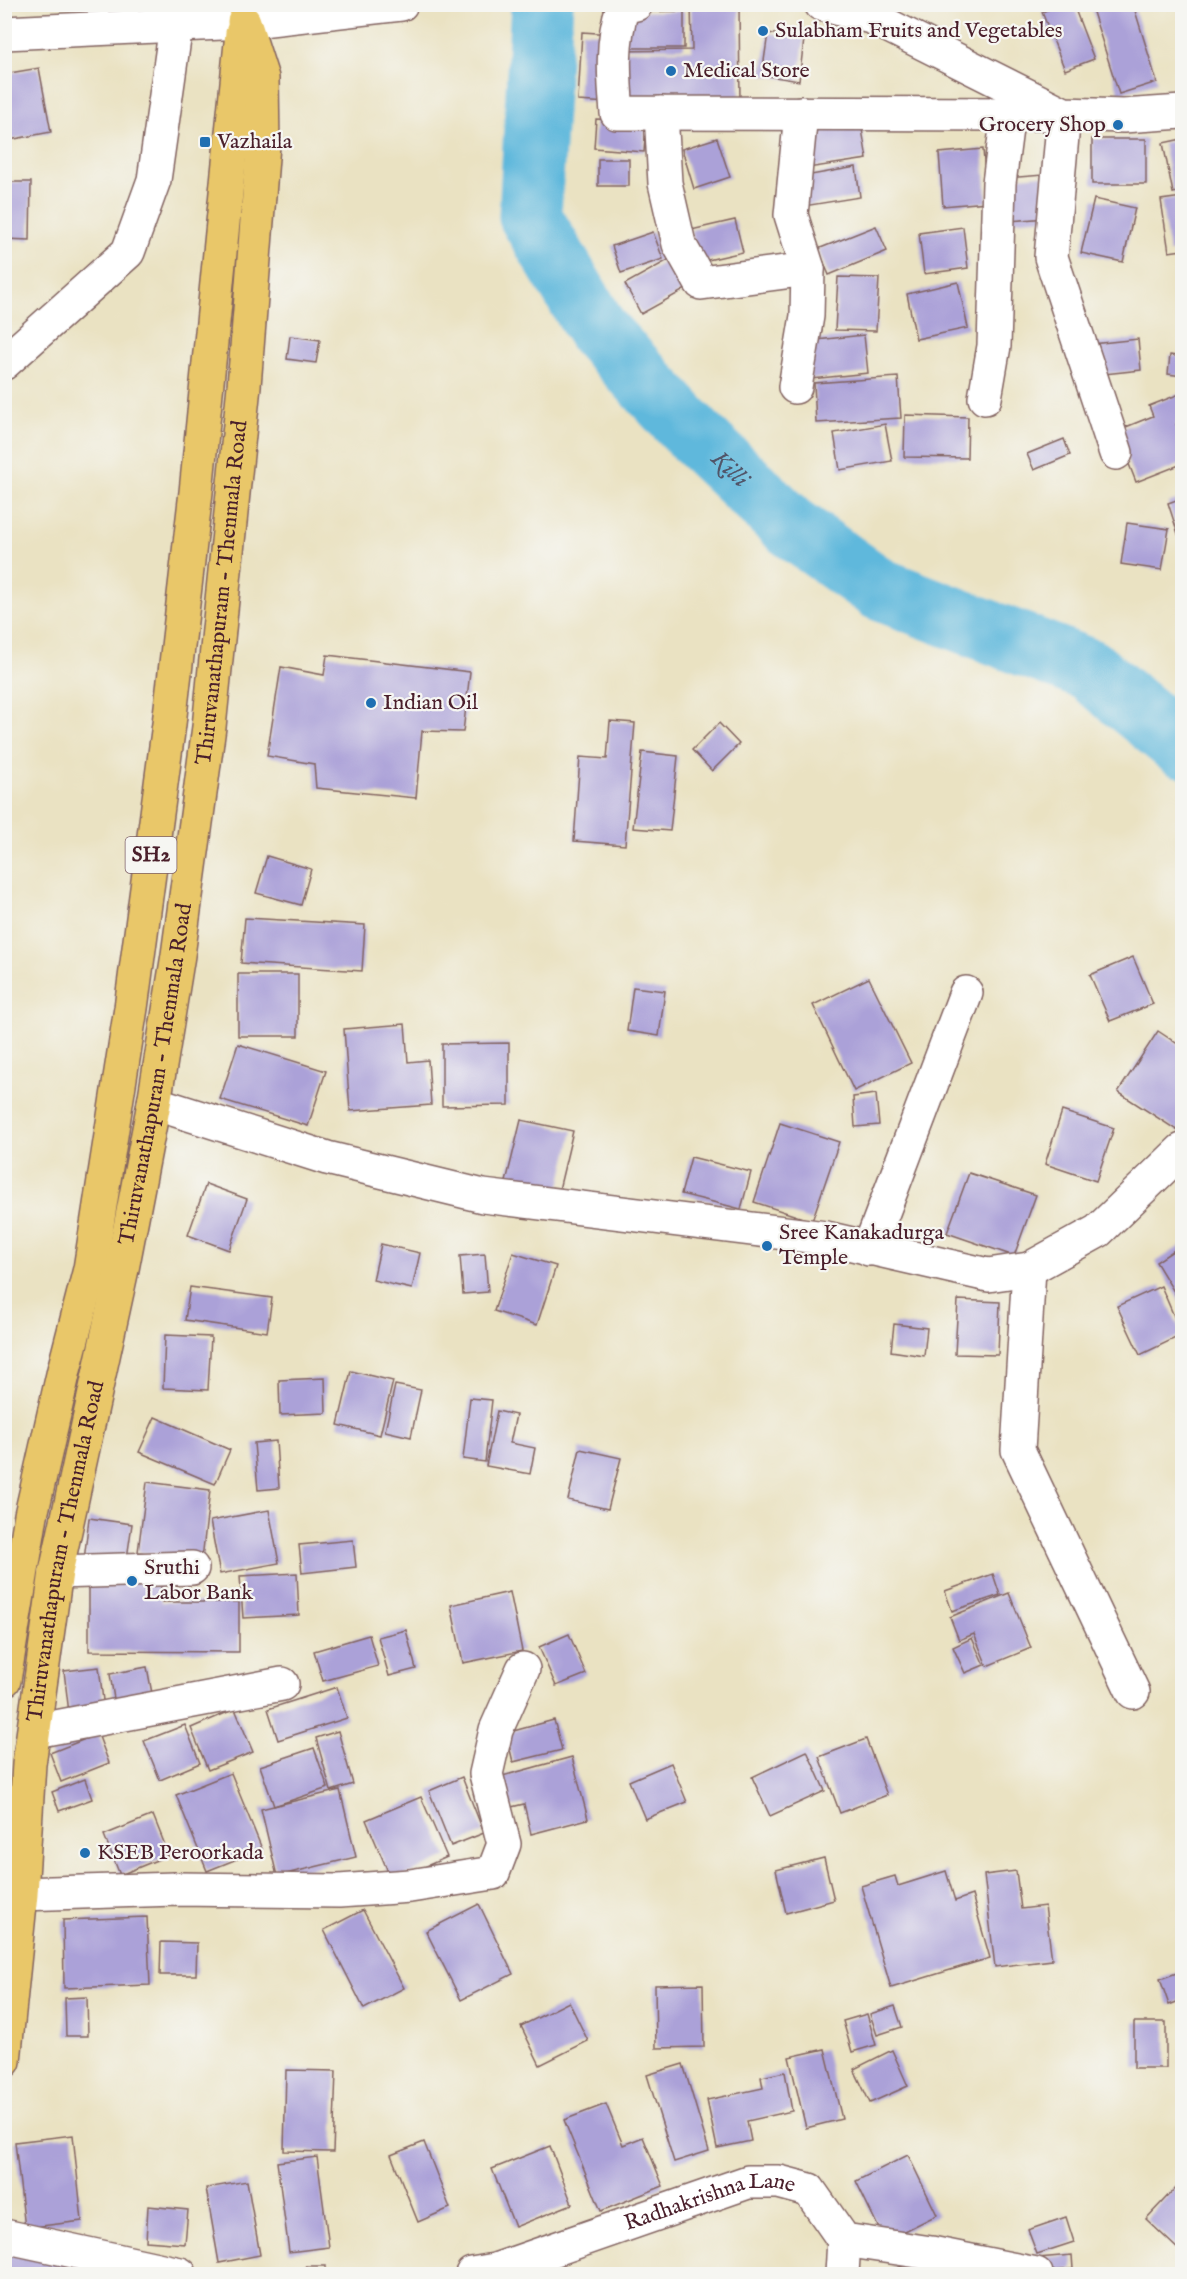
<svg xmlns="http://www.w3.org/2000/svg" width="1187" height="2279" font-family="'IM FELL English',serif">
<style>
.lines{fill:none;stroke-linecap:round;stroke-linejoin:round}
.river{stroke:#5eb8dc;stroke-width:63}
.building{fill:#aba1d8}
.minor-casing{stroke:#826360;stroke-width:36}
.tertiary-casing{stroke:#826360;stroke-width:36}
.primary-casing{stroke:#826360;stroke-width:36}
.minor{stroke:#fff;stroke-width:33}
.tertiary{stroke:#fff;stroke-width:33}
.primary{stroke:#e9c769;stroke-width:33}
.poi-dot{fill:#1f6fb2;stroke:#f6f6f2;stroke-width:2}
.labels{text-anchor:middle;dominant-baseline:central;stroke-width:4.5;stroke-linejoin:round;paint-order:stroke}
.shield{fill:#f6f6f2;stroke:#7e6067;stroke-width:1.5}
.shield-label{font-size:21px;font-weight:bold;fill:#4a1f2b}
.poi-label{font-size:22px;fill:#4a1f2b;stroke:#f6f6f2;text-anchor:start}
.street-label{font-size:22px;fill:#4a1f2b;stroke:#f6f6f2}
.water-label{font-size:24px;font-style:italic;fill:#515569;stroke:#f6f6f2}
</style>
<rect width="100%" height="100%" fill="#f6f6f2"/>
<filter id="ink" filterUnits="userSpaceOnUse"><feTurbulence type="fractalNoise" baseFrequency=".0167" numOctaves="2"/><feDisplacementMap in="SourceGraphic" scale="12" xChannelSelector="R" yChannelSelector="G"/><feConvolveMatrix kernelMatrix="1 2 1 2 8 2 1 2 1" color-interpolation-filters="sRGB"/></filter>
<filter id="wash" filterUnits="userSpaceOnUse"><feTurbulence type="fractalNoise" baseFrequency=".008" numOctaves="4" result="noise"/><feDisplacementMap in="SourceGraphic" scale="24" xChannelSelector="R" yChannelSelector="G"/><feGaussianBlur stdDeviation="1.35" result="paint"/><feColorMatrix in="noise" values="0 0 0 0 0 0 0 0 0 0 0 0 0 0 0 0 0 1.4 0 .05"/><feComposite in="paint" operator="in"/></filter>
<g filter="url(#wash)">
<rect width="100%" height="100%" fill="#eae2c2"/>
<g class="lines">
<path class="river" id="s1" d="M542 4 530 216 598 331 693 434 790 526 879 589 1089 670 1182 746"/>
</g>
<g id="blocks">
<g class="building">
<path d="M691 4H739L740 103 618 104V51L692 50Z"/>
<path d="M1061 4H1073L1094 59 1065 70 1042 12Z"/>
<path d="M1096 4H1133L1157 82 1119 94 1091 6Z"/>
<path d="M684 11V48H623V12Z"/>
<path d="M582 32 612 34 608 103 578 101Z"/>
<path d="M768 33 804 39 799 81 762 75Z"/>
<path d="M39 68 51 132 4 141V74Z"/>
<path d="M596 119 646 122 644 152 594 148Z"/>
<path d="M861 123 867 159 808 168 802 132Z"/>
<path d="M717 138 730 177 694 189 682 149Z"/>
<rect x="1092" y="139" width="54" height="45"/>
<path d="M1182 139V191L1173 193 1163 143Z"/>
<path d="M983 149 987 202 943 206 939 153Z"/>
<rect x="598" y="159" width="31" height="27"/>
<path d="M856 167 860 197 798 207 794 178Z"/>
<path d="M1043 175 1047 218 1009 221 1006 178Z"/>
<path d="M4 182H31L30 240 4 239Z"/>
<path d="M1182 197V250L1169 252 1161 200Z"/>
<path d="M1094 199 1135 208 1123 262 1081 253Z"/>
<path d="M735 220 743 252 699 262 691 230Z"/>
<path d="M876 226 887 251 829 275 818 249Z"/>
<path d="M963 227 968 268 924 274 919 233Z"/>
<path d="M653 232 663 259 621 273 612 246Z"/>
<path d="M670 259 686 289 641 314 625 284Z"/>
<path d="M838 277 879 278 876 331 835 330Z"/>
<path d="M958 282 968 328 916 339 907 294Z"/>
<path d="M864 335 868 373 811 379 807 341Z"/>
<path d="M290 336 320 340 316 363 287 359Z"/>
<path d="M1138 339 1141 370 1095 375 1092 344Z"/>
<path d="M1170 355 1182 357V376L1168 374Z"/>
<path d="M898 377 901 418 816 423 814 383Z"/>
<path d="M1182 393V421L1176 424 1182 441V464L1136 482 1116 431 1153 416 1149 406Z"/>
<path d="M905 415 968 417 967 458 904 457Z"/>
<path d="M885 424 892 461 840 470 834 433Z"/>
<path d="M1064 439 1070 455 1034 470 1027 454Z"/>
<path d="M1182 498V539L1180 540 1168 503Z"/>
<path d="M1127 523 1169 529 1162 570 1121 564Z"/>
<path d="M327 655 470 672 463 732 422 731 416 798 316 788 314 764 267 756 281 667 324 675Z"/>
<path d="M610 721 635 723 625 845 574 841 580 757 607 759Z"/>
<path d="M719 723 739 744 712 771 692 750Z"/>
<path d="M642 752 678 756 670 831 633 828Z"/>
<path d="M267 856 311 869 301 905 256 893Z"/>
<path d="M245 918 365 925 362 971 241 963Z"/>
<path d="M1133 957 1153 1004 1110 1021 1090 975Z"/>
<rect x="238" y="974" width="60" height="62"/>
<path d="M869 978 911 1063 854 1091 813 1005Z"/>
<path d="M633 987 665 991 659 1036 627 1031Z"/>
<path d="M405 1024 408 1062 428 1060 431 1105 350 1111 344 1029Z"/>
<path d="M1158 1031 1182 1047V1124L1178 1131 1118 1092Z"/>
<path d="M509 1043V1105L442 1106V1044Z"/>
<path d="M238 1044 326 1071 308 1126 220 1099Z"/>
<path d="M876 1094 879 1125 855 1127 853 1097Z"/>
<path d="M1062 1111 1114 1128 1096 1181 1045 1164Z"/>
<path d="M521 1120 573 1131 558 1194 506 1182Z"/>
<path d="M780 1123 839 1142 812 1221 754 1202Z"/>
<path d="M691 1157 751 1172 741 1209 681 1194Z"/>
<path d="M969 1173 1036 1195 1014 1256 947 1233Z"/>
<path d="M206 1184 247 1199 229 1250 188 1235Z"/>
<path d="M381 1244 420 1253 412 1289 373 1280Z"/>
<path d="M1182 1245V1305L1156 1262Z"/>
<path d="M513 1253 556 1266 537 1325 494 1311Z"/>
<path d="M485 1254 488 1292 463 1294 460 1256Z"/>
<path d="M1161 1286 1182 1335 1140 1355 1117 1306Z"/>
<path d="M190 1287 272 1298 267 1332 185 1320Z"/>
<path d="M958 1300 1000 1302 998 1355 955 1354Z"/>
<path d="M894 1324 927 1328 924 1356 891 1351Z"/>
<path d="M165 1335 211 1337 208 1390 163 1388Z"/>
<path d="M351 1371 393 1381 380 1435 338 1425Z"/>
<path d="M325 1378 326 1413 280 1415 279 1380Z"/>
<path d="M395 1385 421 1390 411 1437 385 1431Z"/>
<path d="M470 1398 492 1400 485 1462 463 1459Z"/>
<path d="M497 1411 516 1415 510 1443 535 1448 530 1474 486 1466Z"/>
<path d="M155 1417 230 1450 215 1484 139 1452Z"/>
<path d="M276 1441 279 1488 258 1490 254 1443Z"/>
<path d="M580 1449 621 1458 608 1509 568 1500Z"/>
<path d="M147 1482 210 1490 202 1559 138 1552Z"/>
<path d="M269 1510 279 1563 220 1574 210 1521Z"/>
<path d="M89 1518 132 1524 126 1565 84 1560Z"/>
<path d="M353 1540 356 1567 302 1573 299 1545Z"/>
<path d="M297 1573 299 1615 243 1618 240 1576Z"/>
<path d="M993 1574 1000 1595 952 1611 945 1591Z"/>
<path d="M89 1577H161V1602H239V1652L89 1651Z"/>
<path d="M510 1592 522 1651 463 1663 451 1605Z"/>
<path d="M1009 1593 1031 1648 987 1666 974 1634 959 1640 950 1617Z"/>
<path d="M406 1630 416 1669 389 1676 378 1637Z"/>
<path d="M569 1634 586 1674 556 1686 539 1647Z"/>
<path d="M369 1635 378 1666 323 1681 314 1651Z"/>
<path d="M972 1638 984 1665 965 1673 953 1647Z"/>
<path d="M99 1667 104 1709 69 1713 64 1671Z"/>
<path d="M147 1667 154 1704 116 1711 110 1674Z"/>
<path d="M337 1687 347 1718 278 1740 268 1709Z"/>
<path d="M235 1709 253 1752 208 1770 191 1728Z"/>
<path d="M554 1720 562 1750 513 1762 506 1733Z"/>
<path d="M185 1725 200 1763 160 1780 144 1741Z"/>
<path d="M338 1731 353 1784 331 1791 316 1738Z"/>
<path d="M98 1734 109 1763 61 1782 50 1753Z"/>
<path d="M866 1739 887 1795 840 1813 819 1757Z"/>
<path d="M314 1748 328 1788 274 1806 260 1766Z"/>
<path d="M807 1751 825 1791 770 1816 752 1777Z"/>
<path d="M572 1757 588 1819 531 1834 524 1804 503 1809 495 1778Z"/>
<path d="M671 1763 687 1802 645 1819 629 1781Z"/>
<path d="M231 1773 262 1849 207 1871 176 1795Z"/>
<path d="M462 1777 484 1833 451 1846 429 1791Z"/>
<path d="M85 1779 92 1799 59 1811 52 1792Z"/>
<path d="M340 1790 356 1857 277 1876 261 1809Z"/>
<path d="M421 1797 447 1857 392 1881 366 1820Z"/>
<path d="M153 1815 169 1855 120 1875 104 1835Z"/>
<path d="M824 1858 834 1900 786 1913 776 1870Z"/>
<path d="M946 1871 955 1901 972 1895 990 1958 891 1988 861 1886 895 1876 898 1886Z"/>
<path d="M1016 1871 1021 1909 1045 1906 1052 1960 995 1967 984 1875Z"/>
<path d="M479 1904 513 1974 461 2000 426 1931Z"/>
<path d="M363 1910 404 1988 364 2009 324 1930Z"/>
<path d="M147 1917 150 1985 64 1988 63 1920Z"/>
<path d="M161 1942 197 1943 196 1975H160Z"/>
<path d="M1182 1971V2000L1169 2005 1160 1979Z"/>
<path d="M703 1984 704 2047 656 2048 655 1985Z"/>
<path d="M87 1997 88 2036H66L65 1998Z"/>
<path d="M569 2002 588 2041 540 2065 521 2026Z"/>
<path d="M895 2006 902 2027 877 2035 870 2014Z"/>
<path d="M867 2014 876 2045 852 2052 843 2021Z"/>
<rect x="1134" y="2022" width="32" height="46"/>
<path d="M825 2049 842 2119 806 2128 789 2057Z"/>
<path d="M892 2050 908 2086 870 2103 854 2069Z"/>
<path d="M683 2064 709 2151 674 2162 647 2075Z"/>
<path d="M286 2070 336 2071 333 2152 284 2151Z"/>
<path d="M785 2072 792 2111 747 2121 751 2141 717 2148 707 2100 763 2088 761 2077Z"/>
<path d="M606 2104 623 2145 643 2137 663 2186 601 2211 564 2120Z"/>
<path d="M73 2135 82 2221 25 2228 15 2142Z"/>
<path d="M424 2142 450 2208 418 2222 391 2155Z"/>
<path d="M550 2146 572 2204 515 2227 492 2169Z"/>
<path d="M908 2155 937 2215 885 2241 856 2181Z"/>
<path d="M317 2157 329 2247 289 2252 277 2162Z"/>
<path d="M247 2181 260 2255 219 2263 206 2188Z"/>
<path d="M1179 2184 1182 2187V2253L1146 2219Z"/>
<path d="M148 2206 188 2210 185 2244 146 2241Z"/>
<path d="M1066 2217 1074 2242 1037 2254 1028 2230Z"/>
<path d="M7 2254 69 2255V2274H6Z"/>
<path d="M1072 2255 1073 2269 1039 2272 1038 2258Z"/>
<path d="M931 2261 934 2274H873L872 2273Z"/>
<rect x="306" y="2266" width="20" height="8"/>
</g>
</g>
</g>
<g filter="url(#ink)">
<use href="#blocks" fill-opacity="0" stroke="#826360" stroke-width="1.5"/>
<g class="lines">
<defs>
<g id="minor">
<path d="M636 4 623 7C611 40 614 78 617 113L1064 114 1051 257 1116 453"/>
<path d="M661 113 665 183 679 244 701 283 808 269"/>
<path d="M4 363 128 252 154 180 176 25"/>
<path d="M795 387 807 316 808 269 791 215 801 113"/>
<path d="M985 398 994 346 999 183 1008 113"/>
<path d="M154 1103 327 1158 483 1196 826 1238 988 1275 1029 1269 1098 1231 1182 1150"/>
<path d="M869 1249 966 993"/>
<path d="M1029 1269 1018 1450 1133 1692"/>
<path d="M56 1572 192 1568"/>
<path d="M35 1731 282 1684"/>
<path d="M21 1894 175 1889 339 1891 410 1886 493 1873 504 1844 486 1774 496 1730 523 1669"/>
<path d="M4 2236 180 2274"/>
<path id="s2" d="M472 2274 495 2270 748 2182H779L809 2190 844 2240 931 2253 1036 2274"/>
<path d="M842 2274 844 2240"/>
</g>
<g id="tertiary">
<path d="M821 4 871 17 1064 114 1123 116 1182 112"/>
<path d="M4 33 244 22 401 4"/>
</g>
<g id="primary">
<path d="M4 1680 31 1515 64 1370 90 1269 131 1008 169 724 196 492 242 33"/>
<path id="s3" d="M4 2061 21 1894 29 1764 56 1572 122 1269 154 1103 178 955 209 727 244 386 263 145 262 78 244 22"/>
</g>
</defs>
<use href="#minor" class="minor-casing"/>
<use href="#tertiary" class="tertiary-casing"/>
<use href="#primary" class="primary-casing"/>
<use href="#minor" class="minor"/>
<use href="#tertiary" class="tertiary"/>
<use href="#primary" class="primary"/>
</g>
</g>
<g class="poi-dot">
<circle cx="763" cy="31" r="6"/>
<circle cx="671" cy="71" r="6"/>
<circle cx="1118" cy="125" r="6"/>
<rect x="199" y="136" width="12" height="12" rx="3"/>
<circle cx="371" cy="703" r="6"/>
<circle cx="767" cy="1246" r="6"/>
<circle cx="132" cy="1581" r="6"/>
<circle cx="85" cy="1853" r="6"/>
</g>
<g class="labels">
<rect class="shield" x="125.5" y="837" width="51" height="36" rx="4.5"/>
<g class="shield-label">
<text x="151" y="855">SH2</text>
</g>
<g class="poi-label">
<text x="775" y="31">Sulabham Fruits and Vegetables</text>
<text x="683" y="71">Medical Store</text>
<text x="1106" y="125" text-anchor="end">Grocery Shop</text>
<text x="217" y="142">Vazhaila</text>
<text x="383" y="703">Indian Oil</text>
<text x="779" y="1233">Sree Kanakadurga<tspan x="779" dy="25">Temple</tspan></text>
<text x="144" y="1568">Sruthi<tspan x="144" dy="25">Labor Bank</tspan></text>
<text x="97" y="1853">KSEB Peroorkada</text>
</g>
<g class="street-label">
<text stroke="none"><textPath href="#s3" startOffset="1486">Thiruvanathapuram - Thenmala Road</textPath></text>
<text stroke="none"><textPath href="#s3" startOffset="1000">Thiruvanathapuram - Thenmala Road</textPath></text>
<text stroke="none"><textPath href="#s3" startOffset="514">Thiruvanathapuram - Thenmala Road</textPath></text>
<text stroke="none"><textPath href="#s2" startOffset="250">Radhakrishna Lane</textPath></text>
</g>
<g class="water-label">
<text stroke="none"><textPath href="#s1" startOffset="537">Killi</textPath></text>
</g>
</g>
<rect width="1187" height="2279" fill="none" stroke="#f6f6f2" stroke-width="24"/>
</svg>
